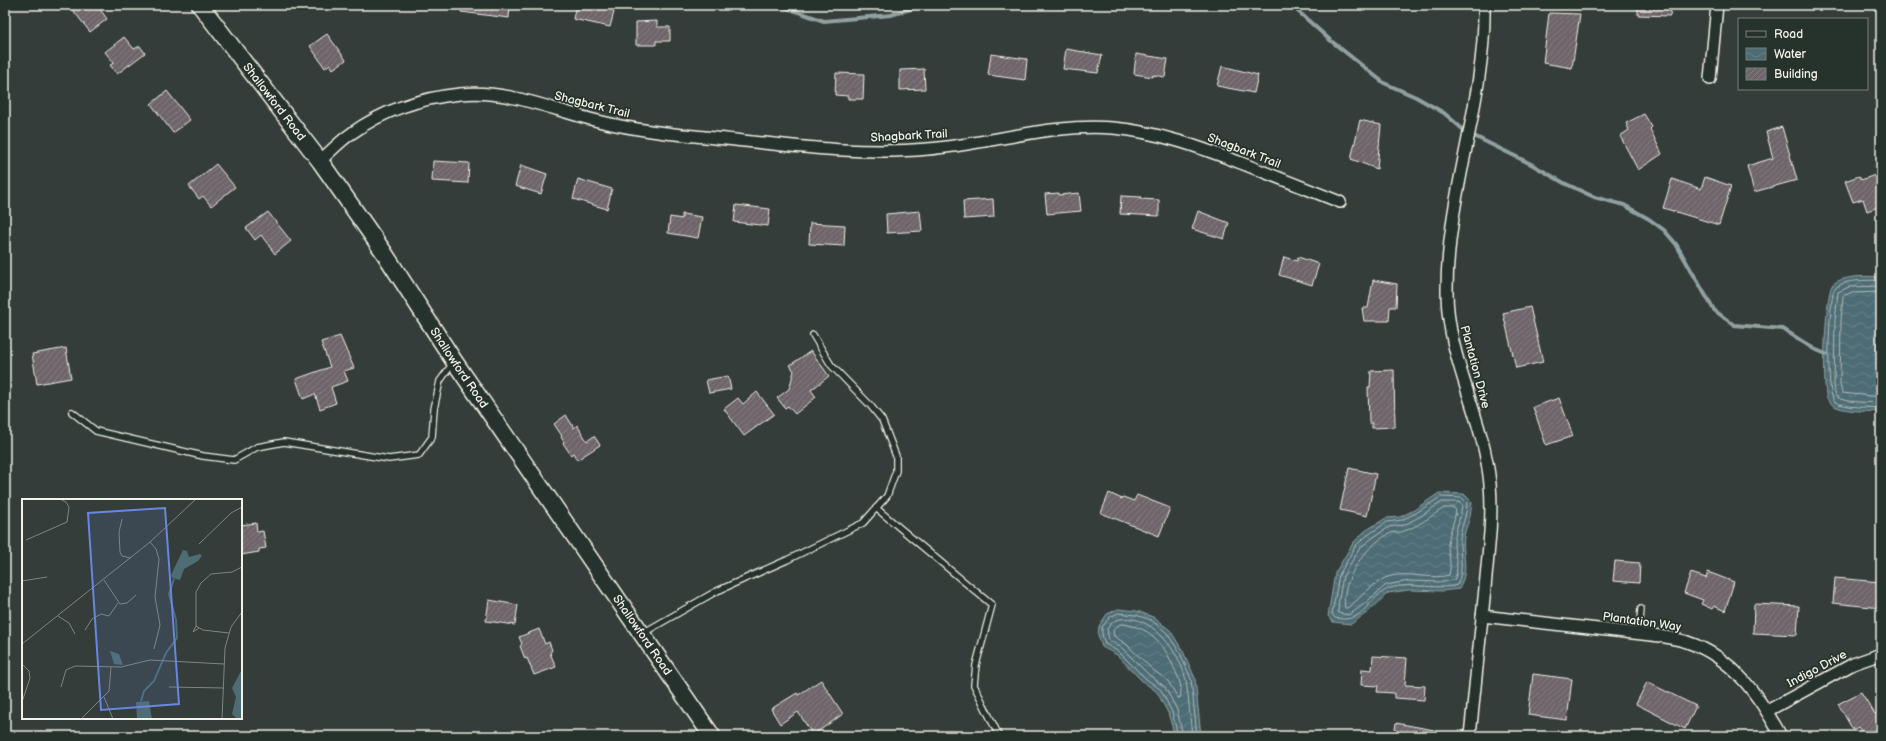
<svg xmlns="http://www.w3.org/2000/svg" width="1886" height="741" font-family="'Balsamiq Sans',sans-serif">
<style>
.water{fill:url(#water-waves);stroke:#90a1a2}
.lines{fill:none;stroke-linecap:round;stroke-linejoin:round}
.shore{stroke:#b1bcba;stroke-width:1}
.stream{stroke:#90a1a2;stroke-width:4}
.building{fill:url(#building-hatch);stroke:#f4f1e8}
.lane-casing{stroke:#f4f1e8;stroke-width:8}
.street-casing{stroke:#f4f1e8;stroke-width:14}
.secondary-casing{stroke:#f4f1e8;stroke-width:19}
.lane{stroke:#26332d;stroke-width:5.5}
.street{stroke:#26332d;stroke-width:11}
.secondary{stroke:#26332d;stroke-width:16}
.labels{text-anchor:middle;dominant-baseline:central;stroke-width:3.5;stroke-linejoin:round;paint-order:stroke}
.street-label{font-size:12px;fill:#f4f1e8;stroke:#26332d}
.inset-river{fill:none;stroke:#4d6c74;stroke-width:2}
.inset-road{fill:none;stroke:#81857f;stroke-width:1}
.view{fill:#6887de;fill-opacity:0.15;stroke:#6887de;stroke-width:2}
.inset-edge{fill:none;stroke:#f4f1e8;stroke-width:2}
</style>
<defs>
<pattern id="water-waves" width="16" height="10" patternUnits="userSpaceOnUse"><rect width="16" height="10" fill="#4d6c74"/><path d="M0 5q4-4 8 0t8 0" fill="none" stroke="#678188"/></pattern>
<pattern id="building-hatch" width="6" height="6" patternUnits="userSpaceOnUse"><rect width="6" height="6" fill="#6e656b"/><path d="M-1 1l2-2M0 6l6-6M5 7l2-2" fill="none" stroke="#837c80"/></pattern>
</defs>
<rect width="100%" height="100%" fill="#343d39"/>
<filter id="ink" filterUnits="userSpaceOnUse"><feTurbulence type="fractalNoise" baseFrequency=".025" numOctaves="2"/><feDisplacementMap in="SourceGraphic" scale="8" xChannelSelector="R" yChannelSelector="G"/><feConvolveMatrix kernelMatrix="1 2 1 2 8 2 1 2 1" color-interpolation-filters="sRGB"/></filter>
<g filter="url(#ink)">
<g class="water">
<path d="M1881 277V412C1869 411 1842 412 1833 405 1831 404 1828 400 1827 398 1822 387 1825 291 1833 284 1844 275 1868 276 1881 277Z"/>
<path d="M1439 493 1464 494 1472 502C1471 507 1471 512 1470 517 1469 522 1466 527 1465 532 1460 552 1471 568 1459 589L1442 591 1409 590 1388 593 1368 612 1351 624 1333 622 1328 616 1335 573 1353 543 1365 531 1386 518 1400 517 1414 510Z"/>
<path d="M1118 609 1137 611 1153 617 1170 630 1183 651 1195 678 1201 736H1175L1168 713 1157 692 1142 681 1117 655 1102 647 1098 635 1099 626 1107 614Z"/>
</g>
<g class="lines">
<g class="shore">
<path d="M1881 280C1867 281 1843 278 1834 290 1829 304 1825 395 1835 402 1844 408 1870 407 1881 408"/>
<path d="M1881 286 1849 287 1838 292 1835 321 1834 385C1835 389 1834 394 1837 397 1845 403 1871 402 1881 403"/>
<path d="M1881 292 1850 293 1843 296 1841 321 1840 384 1842 393 1881 397"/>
<path d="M1441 497 1462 498 1467 503C1467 514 1463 522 1461 531 1457 549 1466 568 1457 585 1437 591 1404 580 1386 590 1366 601 1363 624 1335 618L1332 614 1339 575 1356 545 1368 535 1387 522 1402 520 1416 513Z"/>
<path d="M1442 502H1459L1462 505C1461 519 1454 531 1454 546 1455 557 1460 570 1454 580L1442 582 1409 581 1386 585 1363 605 1349 615 1338 613 1339 599 1343 576 1360 548 1371 539 1389 527 1404 525 1419 517Z"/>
<path d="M1444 508H1454L1456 510C1455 521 1449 532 1448 544 1448 554 1452 564 1449 575 1428 581 1402 568 1381 580 1369 587 1359 600 1347 608H1345C1340 581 1366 545 1389 534 1394 531 1400 533 1404 531 1419 526 1431 516 1444 508Z"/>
<path d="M1120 624C1150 626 1163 642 1174 668 1179 678 1183 688 1180 698H1178L1168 681 1152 669 1126 644 1114 636 1113 631Z"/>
<path d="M1178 736 1172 712 1161 690 1145 678 1119 652 1105 644 1102 634V627L1110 617 1118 613 1136 615 1151 620 1167 633 1180 653 1191 679 1197 736"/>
<path d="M1183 736 1177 710 1165 687 1148 674 1122 648 1109 640 1107 629C1114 618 1120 618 1133 619 1158 623 1182 657 1186 681 1189 699 1190 718 1192 736"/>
</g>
<g class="stream">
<path d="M779 5 824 21 891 15 923 5"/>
<path d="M1291 5 1330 40 1384 83 1416 97 1444 113 1466 132 1531 164 1564 183 1594 197 1624 205 1649 219 1664 230 1676 244 1714 310 1734 325 1783 329 1814 349 1826 354"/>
</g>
</g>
<g class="building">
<path d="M69 5H97L107 19 90 32Z"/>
<path d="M462 5H510L509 18 461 12Z"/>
<path d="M576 5H603L615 8 610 27 573 19Z"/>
<path d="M1638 5H1671L1670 16 1638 15Z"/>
<path d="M1549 13 1580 14 1572 68 1543 63Z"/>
<path d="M657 21V27H670V41H656V45H636V22Z"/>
<path d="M327 34 346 60 333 69 330 64 325 68 310 46Z"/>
<path d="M124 37 134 49 140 46 145 53 117 74 110 65 114 63 105 52Z"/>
<path d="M1066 49 1102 55 1098 73 1063 69Z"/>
<path d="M991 54 1027 59 1025 80 988 75Z"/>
<path d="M1136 54 1168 59 1165 77 1153 75V77L1134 74Z"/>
<path d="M1222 66 1258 75 1254 93 1217 86Z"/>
<path d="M924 69 925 89 900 90V70Z"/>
<path d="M836 73 864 74 863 99H848V96L835 95Z"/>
<path d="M167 91 190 120 173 133 151 104Z"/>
<path d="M1644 114 1652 127 1650 129 1662 154 1638 170 1620 136 1629 130 1626 123Z"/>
<path d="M1360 120 1381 125 1377 169 1351 159Z"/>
<path d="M1782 127 1797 180 1754 192 1747 166 1773 158 1766 132Z"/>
<path d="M433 161 469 163 468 183 432 181Z"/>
<path d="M216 164 235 187 211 206 203 196 199 199 189 186Z"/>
<path d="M521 165 547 174 541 194 515 186Z"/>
<path d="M1881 173V206L1867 211 1863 199 1853 202 1845 181 1859 176 1861 180Z"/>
<path d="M1705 177 1731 186 1719 225 1663 208 1672 179 1701 189Z"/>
<path d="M578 179 612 189 607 209 573 199Z"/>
<path d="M1059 193V195L1079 193 1081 211 1047 214 1045 194Z"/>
<path d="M1121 196 1141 197V199L1159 200V216L1120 214Z"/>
<path d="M993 199 994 217 964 219 963 201Z"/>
<path d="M736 205 770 209 768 226 734 222Z"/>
<path d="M920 211 922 231 887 233 886 214Z"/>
<path d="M1198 211 1229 223 1224 239 1192 229Z"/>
<path d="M268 212 291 241 275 254 261 235 255 240 246 228Z"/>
<path d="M682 214 702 217 698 238 668 233 670 217 682 219Z"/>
<path d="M810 223 845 225 844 246 809 244Z"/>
<path d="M1284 257 1297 261 1298 257 1319 264 1312 285 1279 275Z"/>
<path d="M1373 280 1397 284 1396 307H1390L1389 321H1364L1362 308H1368Z"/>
<path d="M1530 307 1543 362 1516 368 1503 313Z"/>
<path d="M340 336 354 368 344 371 348 381 331 387 336 403 320 409 315 394 303 399 296 379 330 367 321 342Z"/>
<path d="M66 348 71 378 37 384 32 354Z"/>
<path d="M811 351 829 376 811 390 816 397 795 414 788 406 785 408 777 398 789 389 794 371 790 365Z"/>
<path d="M1394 370 1395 427 1372 428V423H1369L1368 387H1370L1371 371Z"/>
<path d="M728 376 731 389 709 393 706 380Z"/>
<path d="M757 392 774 414 744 436 724 409 738 398 743 404Z"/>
<path d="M1559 398 1573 436 1546 445 1533 407Z"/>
<path d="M566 415 574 428 577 425 587 441 594 436 600 445 577 460 573 453 571 455 563 443 564 442 561 437 562 436 554 424Z"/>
<path d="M1349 468 1376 474 1367 516 1340 510Z"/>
<path d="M1109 493 1122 499 1123 497 1134 501 1137 495 1170 508 1159 536 1101 513Z"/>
<path d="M256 523 257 532 263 531 266 548 259 549V552L241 555V525Z"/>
<path d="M1615 561 1640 563 1639 583 1613 581Z"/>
<path d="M1708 572 1734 582 1725 611 1714 606 1712 609 1701 604 1703 600 1684 593 1691 573 1706 578Z"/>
<path d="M1835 578 1881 582V608L1833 603Z"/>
<path d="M489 600 518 605 515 625 486 621Z"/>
<path d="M1754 604 1799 606 1797 635 1753 633Z"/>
<path d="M539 629 545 644 549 642 552 650 550 653 556 667 534 675 527 658 525 659 520 646 522 644 519 637Z"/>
<path d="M1373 656 1407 658 1405 685 1425 686 1424 700 1394 698V693L1377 692 1378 686 1361 685 1362 669 1372 670Z"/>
<path d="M1533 674 1572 679 1567 720 1528 715Z"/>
<path d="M821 680 843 714 813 735 798 712 780 724 771 709 797 693 798 695Z"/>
<path d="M1647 682 1696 706 1685 729 1636 704Z"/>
<path d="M1861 692 1875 714 1881 711V727L1865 736 1858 727 1853 730 1838 704Z"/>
<path d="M1396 723 1434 730 1433 736H1394Z"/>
</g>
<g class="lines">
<defs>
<g id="lane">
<path d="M72 412 96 431 203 456 234 460 257 447 284 442 389 459 419 455 432 437 434 409 440 381 453 363"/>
<path d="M876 508 992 605 976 665 974 685 999 736"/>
<path d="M643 633 715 592 787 560 863 523 887 496 896 471V456L882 420 870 405 831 365 813 335"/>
<path d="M1639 633 1641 609"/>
</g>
<g id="street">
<path d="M1710 79 1717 5"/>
<path d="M320 161C330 152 340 141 352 133 384 110 421 98 460 94 504 89 548 108 590 119 624 128 660 133 695 136 772 143 851 156 928 149 990 144 1051 123 1113 128 1158 132 1199 147 1241 163 1274 176 1307 189 1340 202"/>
<path d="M1482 616 1660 636C1669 638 1678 639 1687 642 1733 657 1759 696 1781 736"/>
<path d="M1767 711 1853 664 1881 654"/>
<path d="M1470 736C1475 687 1480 637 1485 588 1488 553 1493 519 1490 484 1484 417 1446 357 1447 289 1447 193 1486 101 1484 5"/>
</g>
<g id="secondary">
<path id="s1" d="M200 5 320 161 383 251 454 361 712 736"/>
</g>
</defs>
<use href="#lane" class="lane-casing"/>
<use href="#street" class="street-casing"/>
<use href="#secondary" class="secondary-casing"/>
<use href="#lane" class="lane"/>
<use href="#street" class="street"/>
<use href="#secondary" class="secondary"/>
</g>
</g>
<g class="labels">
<g class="street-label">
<text stroke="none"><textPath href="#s1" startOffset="122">Shallowford Road</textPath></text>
<text transform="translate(592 105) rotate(14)">Shagbark Trail</text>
<text transform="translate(909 136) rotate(-3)">Shagbark Trail</text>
<text transform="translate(1244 151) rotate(21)">Shagbark Trail</text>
<text transform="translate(1475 367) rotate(75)">Plantation Drive</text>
<text stroke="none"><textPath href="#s1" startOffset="446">Shallowford Road</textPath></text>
<text transform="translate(1642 622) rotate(8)">Plantation Way</text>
<text stroke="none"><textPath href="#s1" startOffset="770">Shallowford Road</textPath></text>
<text transform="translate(1817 669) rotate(-28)">Indigo Drive</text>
</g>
</g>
<g transform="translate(22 499)">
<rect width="220" height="220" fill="#343d39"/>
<path d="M161 51 165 52 167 58 178 55 180 57 176 62 162 70 158 81 150 79 149 76ZM88 152 97 155 101 166 92 165ZM220 170V220H215L210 215 214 198 210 189ZM127 202 130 220H115L114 203Z" fill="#4d6c74"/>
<path class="inset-river" d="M119 202 122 192 132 182 144 154 155 139 154 121 147 95 152 80"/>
<path class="inset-road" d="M100 20 97 33 98 53 100 57 109 59M4 41 45 23 47 8 44 3 38 0M128 43 134 50 137 60 133 98 138 126 132 150M177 45 209 14 220 8M82 81 98 105 105 104 114 96M0 82 25 78M36 117 47 124 53 135M174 127 171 133 177 129M63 131 70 120 79 115 87 117 96 104M207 134 181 131 174 127V93L179 84 189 75 210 73 220 68M0 145 128 43 174 0M0 165 7 172 8 179 0 203M39 188 44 171 53 167 99 168 128 161 202 165M147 188 202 189M82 198 91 220M59 220 87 192 89 168M200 220 203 149 209 128 220 113"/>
<path class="view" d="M143 9 157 205 79 211 66 14Z"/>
<rect width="220" height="220" class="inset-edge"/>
</g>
<rect width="1886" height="741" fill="none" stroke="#26332d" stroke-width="20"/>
<rect x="10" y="10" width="1866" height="721" fill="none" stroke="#f4f1e8" stroke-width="1.5" filter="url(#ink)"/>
<rect x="1738" y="18" width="130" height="72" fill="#26332d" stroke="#787f78"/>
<rect x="1746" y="31" width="20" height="6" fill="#26332d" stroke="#787f78"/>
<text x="1774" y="38" font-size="12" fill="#f4f1e8">Road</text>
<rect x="1746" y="48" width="20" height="12" fill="url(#water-waves)" stroke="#787f78"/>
<text x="1774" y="58" font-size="12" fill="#f4f1e8">Water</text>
<rect x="1746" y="68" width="20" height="12" fill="url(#building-hatch)" stroke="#787f78"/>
<text x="1774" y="78" font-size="12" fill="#f4f1e8">Building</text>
</svg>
